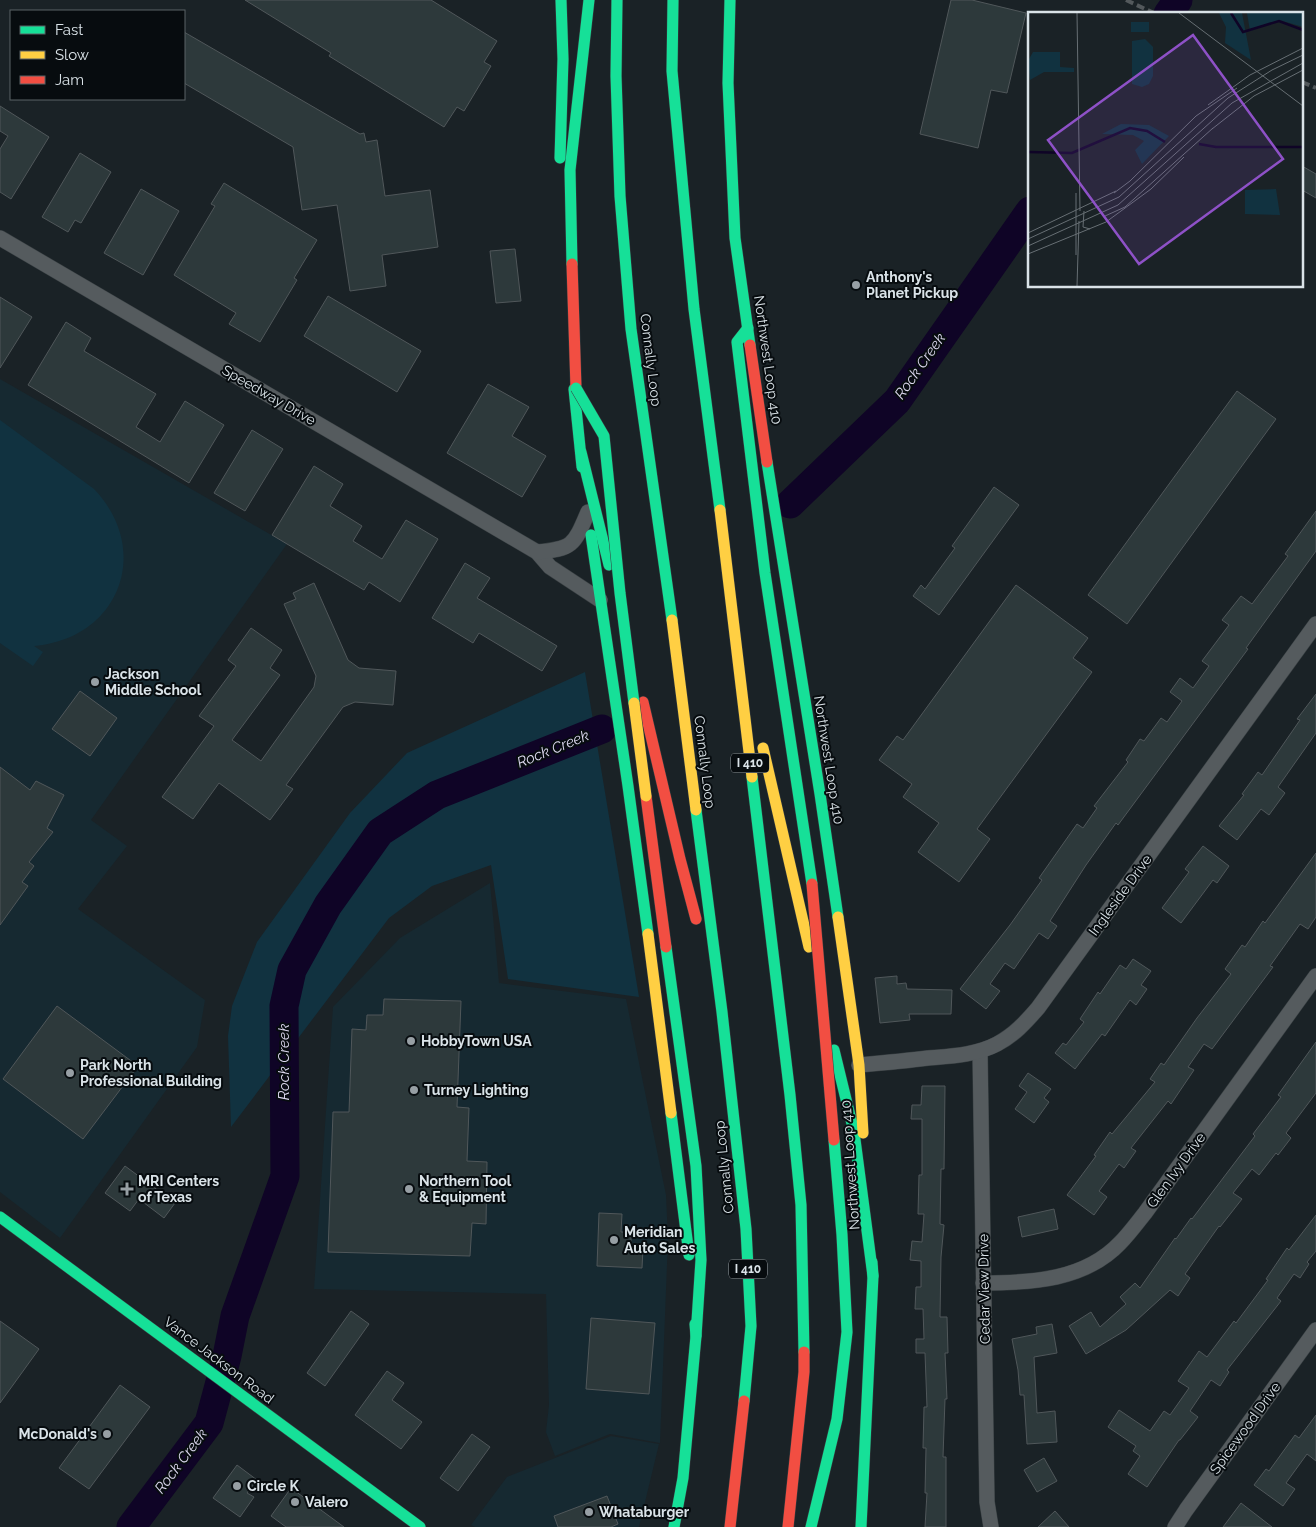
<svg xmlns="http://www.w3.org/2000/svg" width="1316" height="1527" font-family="Raleway,sans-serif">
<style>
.built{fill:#162931}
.green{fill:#113240}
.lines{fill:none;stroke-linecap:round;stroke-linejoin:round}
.river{stroke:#0f0426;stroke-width:29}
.building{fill:#2d393b;stroke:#50575a}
.street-casing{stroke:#383f42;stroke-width:16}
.fast-casing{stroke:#383f42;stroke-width:12}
.slow-casing{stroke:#383f42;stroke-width:12}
.jam-casing{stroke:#383f42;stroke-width:12}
.street{stroke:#555b5e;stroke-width:15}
.fast{stroke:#16e098;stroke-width:11}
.slow{stroke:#ffcf43;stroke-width:11}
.jam{stroke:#f24e42;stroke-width:11}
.rail{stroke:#53595c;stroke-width:4;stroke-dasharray:8 4;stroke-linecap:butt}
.fast-bridge-casing{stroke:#383f42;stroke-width:12;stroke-linecap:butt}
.slow-bridge-casing{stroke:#383f42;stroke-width:12;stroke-linecap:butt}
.jam-bridge-casing{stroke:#383f42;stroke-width:12;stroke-linecap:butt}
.fast-bridge{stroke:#16e098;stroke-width:11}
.slow-bridge{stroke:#ffcf43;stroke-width:11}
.jam-bridge{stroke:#f24e42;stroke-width:11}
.poi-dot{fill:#979fa4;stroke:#070c0f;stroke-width:2}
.labels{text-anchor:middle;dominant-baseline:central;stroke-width:4;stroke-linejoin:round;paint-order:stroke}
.shield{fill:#070c0f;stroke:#9ba2a7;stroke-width:1}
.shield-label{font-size:12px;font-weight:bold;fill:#dae3e8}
.poi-label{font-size:14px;font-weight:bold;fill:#dae3e8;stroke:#070c0f;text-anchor:start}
.street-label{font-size:14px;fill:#dae3e8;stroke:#070c0f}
.water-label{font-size:15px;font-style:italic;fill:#dcd8ef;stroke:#070c0f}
.inset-river{fill:none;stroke:#0f0426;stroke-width:2.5}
.inset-road{fill:none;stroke:#676f74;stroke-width:1}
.view{fill:#8e51c7;fill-opacity:0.15;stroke:#8e51c7;stroke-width:2.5}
.inset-edge{fill:none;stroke:#dae3e8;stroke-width:2.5}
</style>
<rect width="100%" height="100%" fill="#1a2226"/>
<g class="built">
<path d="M0 379 287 544 91 820 127 846 78 909 205 1000 197 1047 60 1238 0 1192Z"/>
<path d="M490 883 499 983 626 999 666 1195 668 1239 660 1443 610 1434 555 1456 546 1432 549 1405 546 1294 314 1289 333 1007 400 938Z"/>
<path d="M611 1436 659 1444 639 1527H475L471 1525 507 1477Z"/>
</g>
<g class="green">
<path d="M0 420 94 489C153 551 119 639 34 646L43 652 33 666 0 643Z"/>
<path d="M585 672 639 997 508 979 491 865 432 886 389 918 231 1127 228 1036 232 1006 257 942 350 813 407 753Z"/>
</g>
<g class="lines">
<g class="river">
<path d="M1168 14 1178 0"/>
<path d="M790 504 897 401 1030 211"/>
<path d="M131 1527 209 1423 227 1356 235 1316 285 1176 284 1006 292 970 328 905 380 832 437 795 602 729"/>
</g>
</g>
<g class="building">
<path d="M245 0H431L497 41 484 62 491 66 464 111 457 107 444 127 329 56 331 53Z"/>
<path d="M951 0H972L1026 13 1007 93 991 90 978 148 920 134Z"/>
<path d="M184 32 360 134 364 133 366 142 377 140 385 196 430 190 438 247 382 255 386 286 350 291 337 205 302 210 293 147 184 83Z"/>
<path d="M0 106 49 137 11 199 0 192V149L8 136 0 131Z"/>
<path d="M80 153 111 172 81 223 75 220 68 232 42 217Z"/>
<path d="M1302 166 1316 174V198L1302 190Z"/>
<path d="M224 183 317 240 294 278 297 280 260 342 229 324 236 313 174 275 215 206 211 204Z"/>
<path d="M141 189 179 211 143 275 104 253Z"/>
<path d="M515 249 521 301 496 303 490 251Z"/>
<path d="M328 296 421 351 397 392 304 336Z"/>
<path d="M0 297 32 317 0 368Z"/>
<path d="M66 322 91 338 84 351 156 394 136 427 160 442 185 401 224 425 189 483 28 385Z"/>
<path d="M488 384 529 407 512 436 546 456 522 497 447 453Z"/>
<path d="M1237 391 1276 419 1127 624 1088 595Z"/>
<path d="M252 430 283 449 245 511 214 493Z"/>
<path d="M314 466 343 484 330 506 362 526 353 541 382 559 406 520 438 539 400 602 369 582 364 590 272 535Z"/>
<path d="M994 487 1019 505 939 615 913 596 921 585 925 589 955 548 952 546Z"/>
<path d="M1316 511V551L1246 648 1248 649 1118 825 1116 823 1086 865 1050 921 1057 926 1048 939 1039 933 1014 969 1005 963 990 984 1000 991 986 1009 960 989 1010 925 1042 880 1039 878 1077 824 1083 828 1097 808 1094 806 1128 762 1126 760 1140 739 1144 741 1161 718 1167 722 1182 701 1170 692 1180 678 1193 688 1209 666 1202 661 1229 625 1222 620 1241 596 1252 604 1288 556 1285 554Z"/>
<path d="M465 563 490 578 477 598 557 646 542 671 479 633 473 643 432 618Z"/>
<path d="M314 583 348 660 359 668 396 671 393 705 355 702 343 707 286 785 293 789 270 820 219 783 193 819 162 797 214 726 199 716 236 666 228 660 251 628 282 650 270 668 280 675 232 740 261 761 314 687 316 676 284 604 296 599 293 593Z"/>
<path d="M1016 585 1088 638 1073 658 1092 672 977 829 990 839 959 882 918 852 939 823 903 797 912 784 879 760 897 736 903 740Z"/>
<path d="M80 691 117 718 90 756 52 729Z"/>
<path d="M1316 694V733L1278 787 1285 793 1269 815 1261 809 1237 840 1219 826 1244 795 1242 794 1258 772 1262 775 1300 720 1297 719Z"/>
<path d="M0 767 30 790 36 781 64 795 47 828 53 832 29 862 34 866 22 882 28 886 0 925Z"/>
<path d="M1203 846 1229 866 1217 883 1213 880 1181 923 1162 908 1189 872 1185 869Z"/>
<path d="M1316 853V917L1308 929 1300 924 1270 966 1273 967 1212 1049 1204 1044 1188 1067 1194 1070 1171 1104 1168 1101 1131 1148 1136 1151 1124 1168 1119 1164 1099 1191 1107 1197 1094 1215 1067 1195 1096 1156 1094 1155 1110 1132 1112 1134 1155 1082 1150 1079 1161 1063 1164 1065 1197 1018 1231 974 1225 969 1242 945 1245 947 1263 921 1265 923Z"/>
<path d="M1133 959 1151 971 1141 985 1147 989 1136 1005 1130 1000 1105 1036 1102 1034 1075 1069 1055 1053 1063 1043 1066 1045 1084 1022 1080 1019 1098 992 1100 994 1120 965 1126 969Z"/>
<path d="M897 976V984L906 983 907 989 952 990 951 1014H909L910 1020 880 1023 875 978Z"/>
<path d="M384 999 461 1001 457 1107 469 1108 467 1161 487 1162 486 1224 472 1223 470 1256 328 1252 333 1112H349L352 1029 366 1030 367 1015H383Z"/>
<path d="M57 1006 138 1066 83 1139 3 1079Z"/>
<path d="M1316 1042V1093L1286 1133 1291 1138 1278 1155 1276 1153 1259 1175 1252 1169 1233 1193 1242 1199 1220 1227 1219 1226 1185 1274 1190 1278 1178 1296 1170 1290 1126 1330 1086 1354 1069 1326 1091 1312 1100 1327 1126 1304 1120 1297 1135 1283 1140 1288 1175 1238 1176 1239 1191 1218 1192 1219 1255 1136 1253 1134 1281 1097 1278 1095Z"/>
<path d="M1028 1073 1051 1089 1044 1098 1049 1102 1034 1123 1015 1109 1027 1092 1019 1086Z"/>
<path d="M922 1086H945L944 1169H941L940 1224 944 1225 941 1257 940 1317H947L948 1353H945L947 1399H945L943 1457H946V1527H925L927 1493H925L926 1448H923L924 1407H927L925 1353H916V1339H924L923 1309H915L916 1287H921V1261L910 1260 912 1241 922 1242 924 1214H918L919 1175H922V1119H911L912 1105H921Z"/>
<path d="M125 1166 175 1203 164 1218 139 1199 130 1211 105 1193Z"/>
<path d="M1054 1209 1058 1229 1022 1237 1018 1217Z"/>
<path d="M599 1213 622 1214 621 1232H631V1247L643 1248 642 1268 597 1266Z"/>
<path d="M1316 1215V1251L1307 1262 1309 1264 1300 1278 1294 1274 1277 1298 1281 1301 1227 1370 1229 1372 1220 1386 1211 1380 1190 1411 1198 1417 1180 1440H1179L1147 1487 1128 1474 1140 1456 1133 1451 1136 1446 1108 1427 1119 1410 1150 1431 1164 1411 1170 1415 1189 1388 1178 1381 1199 1351 1207 1357 1234 1321 1236 1323 1268 1280 1266 1279 1287 1248 1289 1250Z"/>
<path d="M351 1311 369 1324 325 1386 307 1373Z"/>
<path d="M591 1318 655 1323 649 1394 586 1389Z"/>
<path d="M0 1321 39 1349 0 1403Z"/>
<path d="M1052 1324 1057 1353 1034 1357 1037 1413 1055 1411 1057 1442 1027 1444 1024 1395H1020L1018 1370 1012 1339 1037 1334 1036 1327Z"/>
<path d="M387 1371 404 1383 392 1400 422 1422 401 1449 355 1415Z"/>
<path d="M120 1385 150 1407 89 1489 59 1468Z"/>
<path d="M1316 1415V1461L1307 1454 1286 1483 1295 1489 1283 1506 1254 1485 1266 1469 1269 1471 1295 1435 1299 1438Z"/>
<path d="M472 1434 490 1447 458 1491 440 1478Z"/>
<path d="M1044 1458 1057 1481 1037 1492 1024 1470Z"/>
<path d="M237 1465 257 1480 247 1493 254 1497 240 1517 213 1498Z"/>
<path d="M291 1488 344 1527H286L271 1516Z"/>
<path d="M607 1496 618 1524 611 1527H558L554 1516Z"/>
<path d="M1241 1503 1272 1527H1223Z"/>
<path d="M1055 1511 1069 1527H1038Z"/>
</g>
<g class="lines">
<defs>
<g id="street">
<path d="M0 238 537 552 550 567 600 600"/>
<path d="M537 552C573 549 574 545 588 512"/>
<path d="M980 1051 987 1502 991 1527"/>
<path d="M859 1065C882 1063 905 1061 928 1058 951 1056 976 1055 997 1044 1014 1035 1025 1023 1038 1008L1316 624"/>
<path d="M983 1283C1032 1283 1085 1280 1120 1243 1129 1234 1137 1223 1145 1213L1316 976"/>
<path d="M1175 1527 1186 1510 1316 1330"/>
</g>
<g id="fast">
<path d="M617 0 616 76 620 196 631 329 672 620"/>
<path d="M673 0 672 71 694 309 720 510"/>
<path d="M730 0 728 83 735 238 750 345"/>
<path d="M560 158 563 59 561 0"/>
<path d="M572 264 570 170 589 0"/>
<path d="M748 328 737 342 765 573 812 884"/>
<path d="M574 389 582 467"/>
<path d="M581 452 609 565"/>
<path d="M767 462 820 794 838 917"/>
<path d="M591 535 628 786 648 934"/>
<path d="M752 777 790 1095 801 1205 804 1352"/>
<path d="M696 810 722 1012 746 1229 751 1326 744 1401"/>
<path d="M666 947 696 1166 701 1260 696 1336"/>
<path d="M834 1050 854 1132 873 1276"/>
<path d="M671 1113 689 1255"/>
<path d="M0 1217 420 1527"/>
<path d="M674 1527 683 1478 696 1336 695 1324"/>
<path d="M811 1527 837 1419 847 1332 842 1235 834 1140"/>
<path d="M861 1527 873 1276 872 1262"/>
</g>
<g id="slow">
<path d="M720 510 752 777"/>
<path d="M672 620 696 810"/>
<path d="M763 748 809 947"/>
<path d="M838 917 859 1065 863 1133"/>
<path d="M648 934 671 1113"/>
</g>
<g id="jam">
<path d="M572 264 576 388"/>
<path d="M750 345 767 462"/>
<path d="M643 702 680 859 696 919"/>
<path d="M646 796 666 947"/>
<path d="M730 1527 744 1401"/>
<path d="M788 1527 804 1372V1352"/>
</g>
</defs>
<use href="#street" class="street-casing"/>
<use href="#fast" class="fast-casing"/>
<use href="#slow" class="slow-casing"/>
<use href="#jam" class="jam-casing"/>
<use href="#street" class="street"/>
<use href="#fast" class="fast"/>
<use href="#slow" class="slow"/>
<use href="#jam" class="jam"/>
<g class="rail">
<path d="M1126 0 1156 14"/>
<path d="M1302 82 1316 88"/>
</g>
<defs>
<path id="fast-bridge" d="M576 388 604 436 620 593 634 703"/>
<path id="slow-bridge" d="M634 703 646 796"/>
<path id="jam-bridge" d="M812 884 834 1140"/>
</defs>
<use href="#fast-bridge" class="fast-bridge-casing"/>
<use href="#slow-bridge" class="slow-bridge-casing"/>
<use href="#jam-bridge" class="jam-bridge-casing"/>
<use href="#fast-bridge" class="fast-bridge"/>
<use href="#slow-bridge" class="slow-bridge"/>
<use href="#jam-bridge" class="jam-bridge"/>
</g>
<g class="poi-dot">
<circle cx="856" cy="285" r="5"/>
<circle cx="95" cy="682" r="5"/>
<circle cx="411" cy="1041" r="5"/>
<circle cx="70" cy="1073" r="5"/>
<circle cx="414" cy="1090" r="5"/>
<path d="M124.5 1181.5h5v5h5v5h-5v5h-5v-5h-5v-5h5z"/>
<circle cx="409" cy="1189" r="5"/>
<circle cx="614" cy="1240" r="5"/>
<circle cx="107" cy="1434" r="5"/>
<circle cx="237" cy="1486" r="5"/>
<circle cx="295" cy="1502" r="5"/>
<circle cx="589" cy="1512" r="5"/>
</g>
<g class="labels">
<g class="shield">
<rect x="731" y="753.5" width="38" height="19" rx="4"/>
<rect x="729" y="1259.5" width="38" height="19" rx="4"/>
</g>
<g class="shield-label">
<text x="750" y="763">I 410</text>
<text x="748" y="1269">I 410</text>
</g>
<g class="poi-label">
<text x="866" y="277">Anthony's<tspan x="866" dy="16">Planet Pickup</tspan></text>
<text x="105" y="674">Jackson<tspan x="105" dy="16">Middle School</tspan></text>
<text x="421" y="1041">HobbyTown USA</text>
<text x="80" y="1065">Park North<tspan x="80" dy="16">Professional Building</tspan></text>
<text x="424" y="1090">Turney Lighting</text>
<text x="138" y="1181">MRI Centers<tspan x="138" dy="16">of Texas</tspan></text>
<text x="419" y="1181">Northern Tool<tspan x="419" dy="16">&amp; Equipment</tspan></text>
<text x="624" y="1232">Meridian<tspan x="624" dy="16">Auto Sales</tspan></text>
<text x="97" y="1434" text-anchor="end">McDonald's</text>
<text x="247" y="1486">Circle K</text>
<text x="305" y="1502">Valero</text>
<text x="599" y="1512">Whataburger</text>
</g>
<g class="street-label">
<text transform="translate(651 360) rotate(83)">Connally Loop</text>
<text transform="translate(768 360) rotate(82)">Northwest Loop 410</text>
<text transform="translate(269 395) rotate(30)">Speedway Drive</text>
<text transform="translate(829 760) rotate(81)">Northwest Loop 410</text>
<text transform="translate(705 762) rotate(83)">Connally Loop</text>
<text transform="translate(1120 895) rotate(-54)">Ingleside Drive</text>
<text transform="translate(850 1165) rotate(-94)">Northwest Loop 410</text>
<text transform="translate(724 1167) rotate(-96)">Connally Loop</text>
<text transform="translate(1176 1170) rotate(-54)">Glen Ivy Drive</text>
<text transform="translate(984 1289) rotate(-91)">Cedar View Drive</text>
<text transform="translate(219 1360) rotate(37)">Vance Jackson Road</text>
<text transform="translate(1245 1428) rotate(-54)">Spicewood Drive</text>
</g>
<g class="water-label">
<text transform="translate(920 366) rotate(-55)">Rock Creek</text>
<text transform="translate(553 749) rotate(-22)">Rock Creek</text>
<text transform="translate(284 1062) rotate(-90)">Rock Creek</text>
<text transform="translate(181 1461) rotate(-53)">Rock Creek</text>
</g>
</g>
<g transform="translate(1028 12)">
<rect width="275" height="275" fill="#1a2226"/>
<path d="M191 1H214L223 48 197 31 198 15ZM219 1H275V15L251 8 222 19ZM103 10H121V20H103ZM117 27 125 35V64L121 72 114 75 104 72V29ZM5 40H32V55L46 56V60H16L2 68 0 49ZM93 112 121 113 141 124 114 152 107 138 116 129 105 123 74 122ZM248 177 252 203 217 202V178Z" fill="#113240"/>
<path class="inset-river" d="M203 1 215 20 251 9 275 18M171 132 188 135H275M0 140 44 141 102 116 119 119 137 130"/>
<path class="inset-road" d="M49 1 52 199M151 1 275 94M180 93 222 63 275 36M184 117 226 84 275 58M86 181 102 169 168 104 209 76M56 199 55 215 62 217M77 204 97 195 185 116M0 221 88 179M0 227 91 185 200 86 244 58 275 43M0 234 90 193 204 91 275 51M0 242 78 210 123 177 156 145M48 243V181M49 274 51 209"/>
<path class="view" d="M165 23 255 147 111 252 20 128Z"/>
<rect width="275" height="275" class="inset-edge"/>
</g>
<rect x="10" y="10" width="175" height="90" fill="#070c0f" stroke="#5b6266"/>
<rect x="20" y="26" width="25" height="8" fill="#16e098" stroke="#5b6266"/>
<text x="55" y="35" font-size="15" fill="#dae3e8">Fast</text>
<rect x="20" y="51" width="25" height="8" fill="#ffcf43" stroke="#5b6266"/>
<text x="55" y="60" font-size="15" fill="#dae3e8">Slow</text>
<rect x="20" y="76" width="25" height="8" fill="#f24e42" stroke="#5b6266"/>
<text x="55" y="85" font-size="15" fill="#dae3e8">Jam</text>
</svg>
